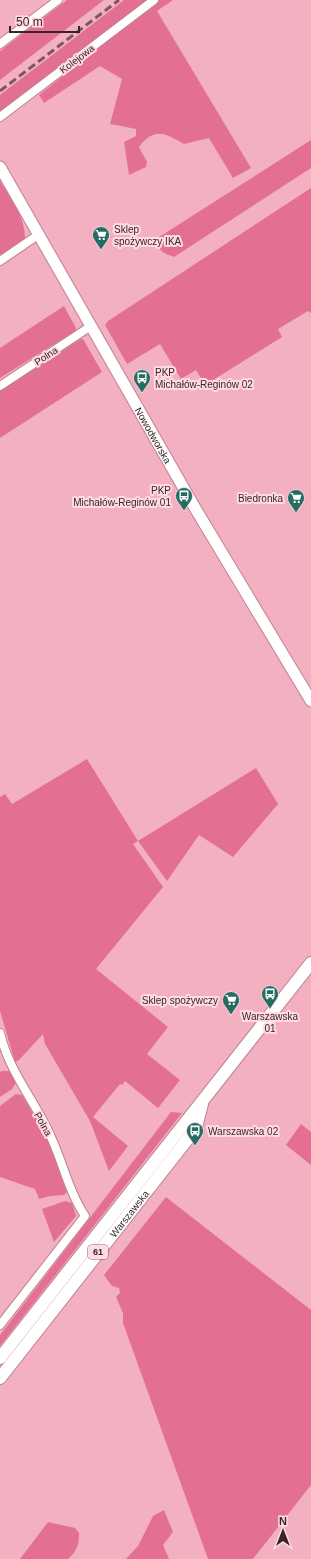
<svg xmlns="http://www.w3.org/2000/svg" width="311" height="1559" font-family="Helvetica,sans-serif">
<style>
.green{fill:#e37093}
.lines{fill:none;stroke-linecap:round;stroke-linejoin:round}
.street-casing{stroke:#be8090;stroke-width:10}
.secondary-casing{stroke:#be8090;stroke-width:13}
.primary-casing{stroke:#be8090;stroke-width:14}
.street{stroke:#fff;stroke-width:8}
.secondary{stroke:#fff;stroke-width:11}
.primary{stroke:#fff;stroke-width:12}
.rail{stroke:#7e5661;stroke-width:3;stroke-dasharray:8 4;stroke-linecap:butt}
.labels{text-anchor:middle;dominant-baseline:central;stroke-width:4;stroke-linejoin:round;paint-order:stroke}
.shield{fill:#ffdce4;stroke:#765a62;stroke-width:1}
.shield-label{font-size:9px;font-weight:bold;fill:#3c232a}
.street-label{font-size:10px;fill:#3c232a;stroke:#ffdce4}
.poi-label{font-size:10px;fill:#3c232a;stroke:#ffdce4;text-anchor:start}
</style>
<rect width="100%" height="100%" fill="#f3b0c1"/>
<g class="green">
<path d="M67 0H104L0 80V51Z"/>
<path d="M124 0H148L0 113V95Z"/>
<path d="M157 0H173L157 11 251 168 233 178 209 138 184 144C165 133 154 127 139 147L147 162 146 167 129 175 124 142 136 136V129L110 124 122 79 100 66 44 103 39 95Z"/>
<path d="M311 140V168L174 257C165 254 156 250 156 239Z"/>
<path d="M0 181C11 199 25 216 25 238L0 257Z"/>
<path d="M311 188V313L308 311 278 329 282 337 205 385 196 370 181 379 160 344 127 364 105 325 108 321Z"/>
<path d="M64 306 76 328 75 331 0 378V348Z"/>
<path d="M81 339H83L102 372 0 438V391Z"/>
<path d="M87 759 138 841 256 768 278 804 233 857 199 835 167 881 138 841 133 844 163 887 96 969 168 1027 147 1054 180 1080 158 1108 125 1081 122 1085 120 1084 93 1117 128 1146 109 1171 90 1121 45 1044 43 1034 19 1060 15 1062 0 1011V797L5 794 12 804Z"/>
<path d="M2 1071H10L16 1083 12 1089 0 1097V1072Z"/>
<path d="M16 1094 22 1095 46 1136 67 1192 64 1195 50 1196 39 1199 35 1189 0 1177V1106Z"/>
<path d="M171 1112 182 1113 0 1346V1335Z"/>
<path d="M301 1124 311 1132V1165L286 1145Z"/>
<path d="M166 1197 311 1310V1485L253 1559H208L123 1323V1313L116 1297 120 1293 119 1288 112 1286 104 1275Z"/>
<path d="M65 1201 72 1203 76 1216 54 1242 42 1209Z"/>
<path d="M164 1510 173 1532 163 1545 169 1559H126L138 1546 153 1516Z"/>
<path d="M48 1522 75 1528 79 1533C79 1545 77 1551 68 1559H20Z"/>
</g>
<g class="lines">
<defs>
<g id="street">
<path d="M0 44 58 0"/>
<path d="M0 117 154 0"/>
<path d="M0 261 38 235"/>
<path d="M0 386 91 326"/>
<path d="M0 1033C9 1072 35 1101 51 1137 63 1163 69 1192 85 1216L0 1325"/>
</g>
<g id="secondary">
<path id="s1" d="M0 167 195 508 311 701"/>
</g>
<g id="primary">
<path d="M0 1358 311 963"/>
<path id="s2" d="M0 1378 190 1136 196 1127 202 1104"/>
</g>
</defs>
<use href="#street" class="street-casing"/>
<use href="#secondary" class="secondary-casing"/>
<use href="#primary" class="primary-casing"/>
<use href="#street" class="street"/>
<use href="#secondary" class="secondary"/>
<use href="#primary" class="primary"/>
<path class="rail" d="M0 91 119 0"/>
</g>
<defs>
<symbol id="supermarket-pin" viewBox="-11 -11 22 30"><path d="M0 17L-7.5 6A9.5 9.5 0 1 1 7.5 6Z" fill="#256c62" stroke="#ffdce4"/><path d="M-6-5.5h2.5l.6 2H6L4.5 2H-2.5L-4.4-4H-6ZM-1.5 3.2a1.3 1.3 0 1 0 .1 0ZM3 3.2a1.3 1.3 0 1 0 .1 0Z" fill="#fff"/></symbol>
<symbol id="bus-pin" viewBox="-11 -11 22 30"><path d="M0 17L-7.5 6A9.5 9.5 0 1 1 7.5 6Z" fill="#256c62" stroke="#ffdce4"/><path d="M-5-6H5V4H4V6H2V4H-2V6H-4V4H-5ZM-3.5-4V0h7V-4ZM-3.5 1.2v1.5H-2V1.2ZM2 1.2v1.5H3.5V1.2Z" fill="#fff"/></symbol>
</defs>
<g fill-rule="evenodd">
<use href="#supermarket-pin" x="91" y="225" width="20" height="27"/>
<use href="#bus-pin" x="132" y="368" width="20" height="27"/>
<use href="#bus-pin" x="174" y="486" width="20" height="27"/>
<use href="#supermarket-pin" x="286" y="488" width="20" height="27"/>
<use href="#bus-pin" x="260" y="984" width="20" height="27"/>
<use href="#supermarket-pin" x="221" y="990" width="20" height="27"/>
<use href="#bus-pin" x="185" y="1121" width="20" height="27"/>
</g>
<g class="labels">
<rect class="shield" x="88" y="1245" width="20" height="14" rx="3"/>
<g class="shield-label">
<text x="98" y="1252">61</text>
</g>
<g class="street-label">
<text transform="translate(77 59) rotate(-37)">Kolejowa</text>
<text transform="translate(46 356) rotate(-33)">Polna</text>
<text stroke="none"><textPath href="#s1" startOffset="309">Nowodworska</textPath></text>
<text transform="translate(43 1124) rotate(61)">Polna</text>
<text stroke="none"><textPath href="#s2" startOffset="209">Warszawska</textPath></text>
</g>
<g class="poi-label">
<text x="114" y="229">Sklep<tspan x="114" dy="12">spożywczy IKA</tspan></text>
<text x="155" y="372">PKP<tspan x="155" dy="12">Michałów-Reginów 02</tspan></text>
<text x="171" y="490" text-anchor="end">PKP<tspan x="171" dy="12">Michałów-Reginów 01</tspan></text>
<text x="283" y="498" text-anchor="end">Biedronka</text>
<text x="218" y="1000" text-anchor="end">Sklep spożywczy</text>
<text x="270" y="1016" text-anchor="middle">Warszawska<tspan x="270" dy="12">01</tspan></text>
<text x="208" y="1131">Warszawska 02</text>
</g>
</g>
<g transform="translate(283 1531)" stroke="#ffdce4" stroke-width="3" paint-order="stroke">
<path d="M0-3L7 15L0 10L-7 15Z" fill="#3c232a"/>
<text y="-6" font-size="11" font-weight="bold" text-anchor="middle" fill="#3c232a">N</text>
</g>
<path d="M10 26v6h69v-6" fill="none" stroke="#3c232a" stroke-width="2"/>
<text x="16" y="26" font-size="12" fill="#3c232a" stroke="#ffdce4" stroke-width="3" paint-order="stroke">50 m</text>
</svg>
